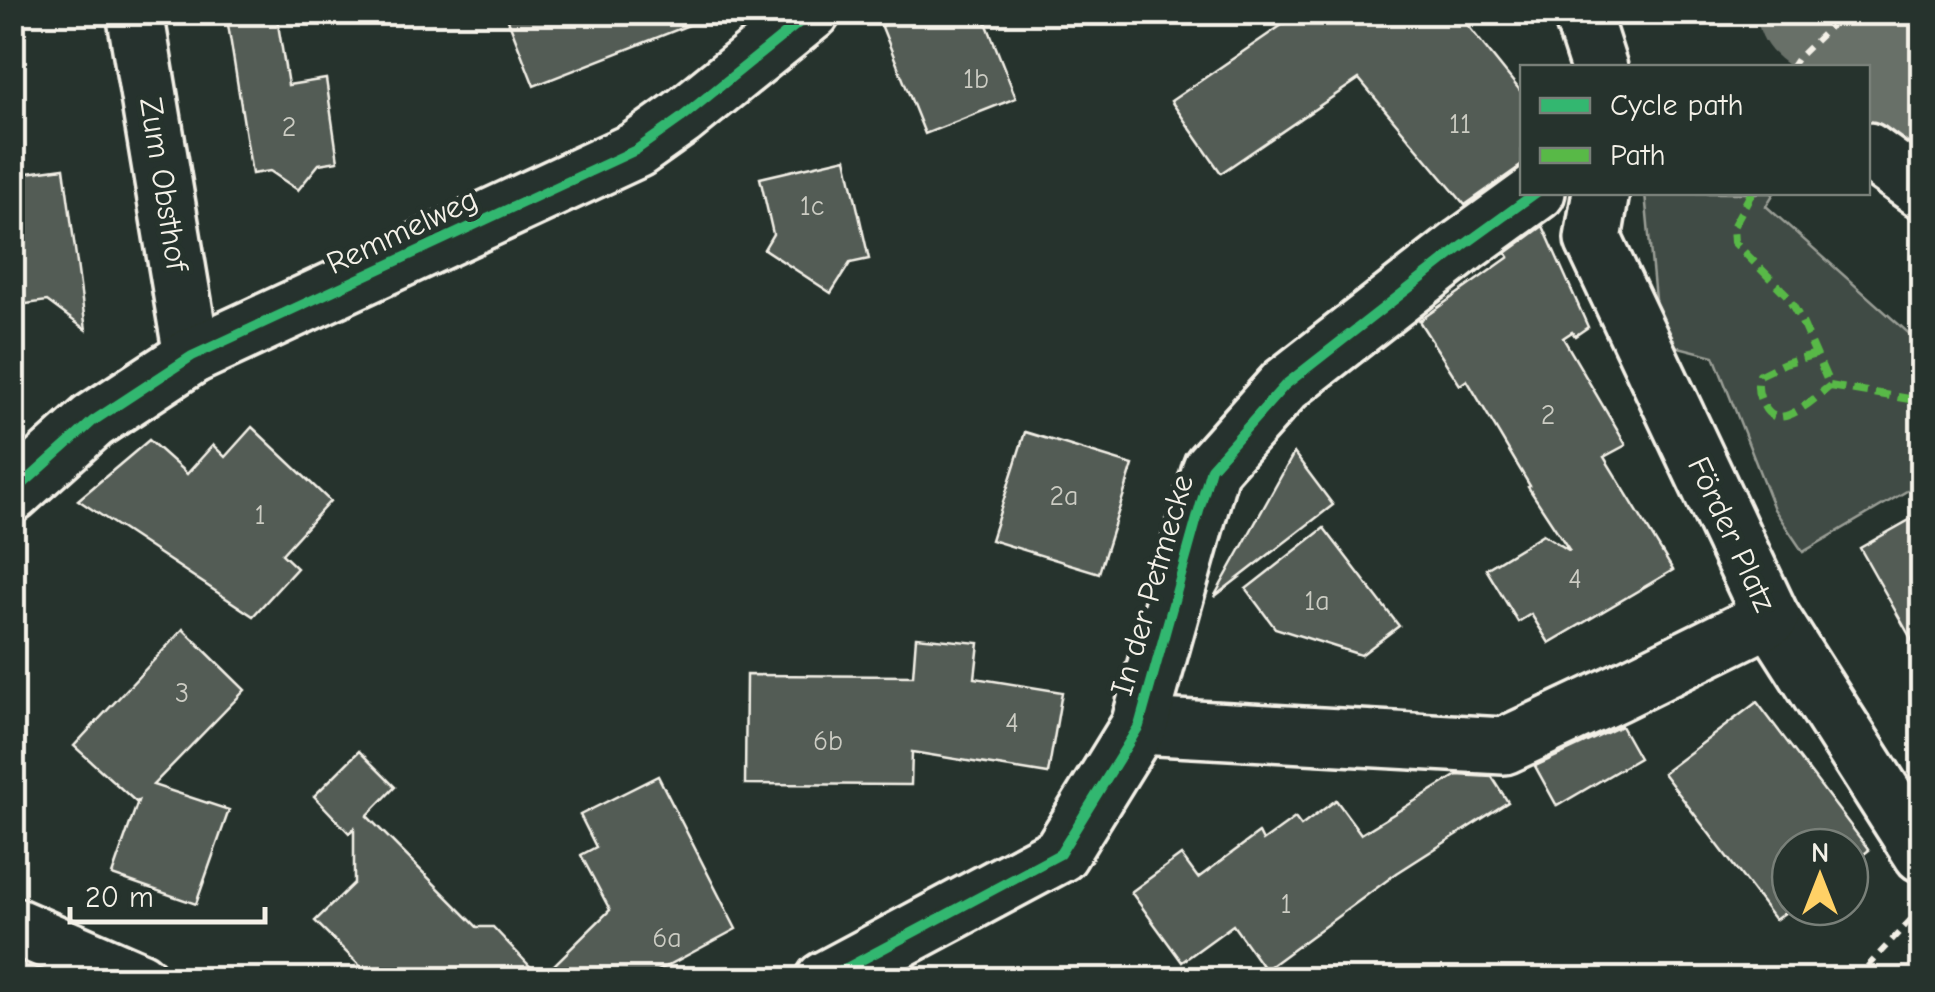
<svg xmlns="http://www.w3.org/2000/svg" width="1935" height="992" font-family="'Comic Neue',sans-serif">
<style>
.green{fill:#414b45;stroke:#9a9e96;stroke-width:2.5}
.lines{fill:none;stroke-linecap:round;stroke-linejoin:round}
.river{stroke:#676f68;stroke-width:118}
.building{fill:#525c55;stroke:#f4f1e8;stroke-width:2.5}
.minor-casing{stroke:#f4f1e8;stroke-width:62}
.path{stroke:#f4f1e8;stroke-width:6;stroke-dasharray:10 8;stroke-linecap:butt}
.minor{stroke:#26332d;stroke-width:55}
.quiet{stroke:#58b947;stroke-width:8;stroke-dasharray:15 8;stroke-linecap:butt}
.cycleway-casing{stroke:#26332d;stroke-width:16}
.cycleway{stroke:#33b770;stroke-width:10}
.labels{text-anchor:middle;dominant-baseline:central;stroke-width:10;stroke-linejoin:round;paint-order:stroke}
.number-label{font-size:28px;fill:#ccccc3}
.street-label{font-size:32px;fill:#f4f1e8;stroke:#26332d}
</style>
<rect width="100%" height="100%" fill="#26332d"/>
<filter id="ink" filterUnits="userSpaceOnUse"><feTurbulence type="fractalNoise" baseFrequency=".01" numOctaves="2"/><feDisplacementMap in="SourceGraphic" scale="20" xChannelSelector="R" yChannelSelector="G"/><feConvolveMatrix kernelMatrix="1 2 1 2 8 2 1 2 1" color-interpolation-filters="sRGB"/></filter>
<g filter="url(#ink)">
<path class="green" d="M1645 193H1774L1766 206 1922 345V482L1803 552 1774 509 1714 356 1659 342Z"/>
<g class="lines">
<path class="river" d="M1816 12 1922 94"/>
</g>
<g class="building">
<path d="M226 12H276L288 85 326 79 338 161 319 164 298 190 270 171 252 174Z"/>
<path d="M505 12H711L712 16 534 86Z"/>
<path d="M876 12H982L1016 98 925 134Z"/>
<path d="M1301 12H1457L1522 93V165L1465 205 1359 79 1221 173 1171 101Z"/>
<path d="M846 158 869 259 850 263 831 293 764 249 773 234 760 178Z"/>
<path d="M64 168 86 330 47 301 12 306V175Z"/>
<path d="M1543 226 1588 327 1575 336 1572 332 1563 338 1626 445 1604 457 1673 570 1549 643 1531 614 1518 622 1486 569 1543 534 1570 551 1528 487 1530 486 1467 380 1460 385 1419 321 1509 257 1506 253Z"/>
<path d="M252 427 330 501 282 554 297 568 253 616 78 500 149 440 187 474 213 445 225 457Z"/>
<path d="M1025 432 1133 465 1099 573 991 540Z"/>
<path d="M1294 453 1333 505 1214 597Z"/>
<path d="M1922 513V658L1860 548Z"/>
<path d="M1324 528 1399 626 1361 655 1275 628 1246 589Z"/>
<path d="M183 629 245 690 153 785 229 810 196 904 112 875 138 801 136 802 74 746Z"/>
<path d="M916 637 979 643 975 678 1062 692 1048 774 912 752 911 785 745 784 746 675 913 676Z"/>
<path d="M1757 702 1869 850 1850 865V847H1790V907H1793L1775 920 1663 773Z"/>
<path d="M1621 726 1639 758 1557 806 1535 766Z"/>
<path d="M359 751 395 787 367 816 477 927H493L541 978 610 910 581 855 596 847 580 815 658 776 736 929 641 980H374L315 921 354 883V828L349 833 314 796Z"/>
<path d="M1457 775 1492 777 1508 802 1397 873 1265 970 1233 925 1182 962 1131 892 1181 855 1198 878 1259 833 1263 841 1295 818 1301 826 1336 800 1361 834Z"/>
</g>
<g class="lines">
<defs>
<g id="minor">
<path d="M135 12 192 356"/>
<path d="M1581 12 1599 68"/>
<path d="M1868 151 1922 190"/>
<path d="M1601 192 1593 239 1771 617 1922 854"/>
<path d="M12 494 93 421 192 356 636 150 681 118 812 12"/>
<path d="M1139 726 1504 746 1615 694 1771 617"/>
<path d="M12 925 139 980"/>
<path d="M824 980 1060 854 1139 726 1211 468 1285 385 1464 245 1537 192"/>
</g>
</defs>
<use href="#minor" class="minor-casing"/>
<g class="path">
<path d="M1791 68 1797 59 1845 12"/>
<path d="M1855 980 1915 915"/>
</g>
<use href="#minor" class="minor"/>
<g class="quiet">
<path d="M1752 192 1733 227 1734 242 1786 294 1801 320 1830 386 1922 401"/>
<path d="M1816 354 1785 363 1760 375C1756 385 1758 396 1764 406 1778 435 1814 398 1830 386"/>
</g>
<defs>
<g id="cycleway">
<path d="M12 494 93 421 192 356 636 150 681 118 812 12"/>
<path d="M824 980 1060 854 1139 726 1211 468 1285 385 1464 245 1537 192"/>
</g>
</defs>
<use href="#cycleway" class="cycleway-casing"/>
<use href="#cycleway" class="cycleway"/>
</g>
</g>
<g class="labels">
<g class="number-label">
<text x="976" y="79">1b</text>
<text x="1460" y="124">11</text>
<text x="289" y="127">2</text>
<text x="812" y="206">1c</text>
<text x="1548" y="415">2</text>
<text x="1064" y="496">2a</text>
<text x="260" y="515">1</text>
<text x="1575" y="579">4</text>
<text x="1317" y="601">1a</text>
<text x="182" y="693">3</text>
<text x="1012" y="723">4</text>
<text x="828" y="741">6b</text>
<text x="1286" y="904">1</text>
<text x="667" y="938">6a</text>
</g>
<g class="street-label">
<text transform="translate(164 184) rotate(81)">Zum Obsthof</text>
<text transform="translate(402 231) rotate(-25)">Remmelweg</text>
<text transform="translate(1732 534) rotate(65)">Förder Platz</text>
<text transform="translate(1152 585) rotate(-74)">In der Petmecke</text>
</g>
</g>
<rect width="1935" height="992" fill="none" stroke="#26332d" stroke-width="50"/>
<rect x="25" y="25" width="1885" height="942" fill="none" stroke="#f4f1e8" stroke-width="4" filter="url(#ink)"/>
<rect x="1520" y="65" width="350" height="130" fill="#26332d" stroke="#787f78" stroke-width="2.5"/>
<rect x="1540" y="98" width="50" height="15" fill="#33b770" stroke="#787f78" stroke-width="2.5"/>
<text x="1610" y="115" font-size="30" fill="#f4f1e8">Cycle path</text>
<rect x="1540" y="148" width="50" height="15" fill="#58b947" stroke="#787f78" stroke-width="2.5"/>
<text x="1610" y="165" font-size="30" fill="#f4f1e8">Path</text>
<g transform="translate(1820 877)"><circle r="48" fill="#26332d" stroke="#787f78" stroke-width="2.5"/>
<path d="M0-8L18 38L0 25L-18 38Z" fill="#ffd166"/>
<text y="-15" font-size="28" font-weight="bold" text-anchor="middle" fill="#f4f1e8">N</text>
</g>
<path d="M70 907v15h195v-15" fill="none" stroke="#f4f1e8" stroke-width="5"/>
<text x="85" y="907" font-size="30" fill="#f4f1e8" stroke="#26332d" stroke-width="8" paint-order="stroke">20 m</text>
</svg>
